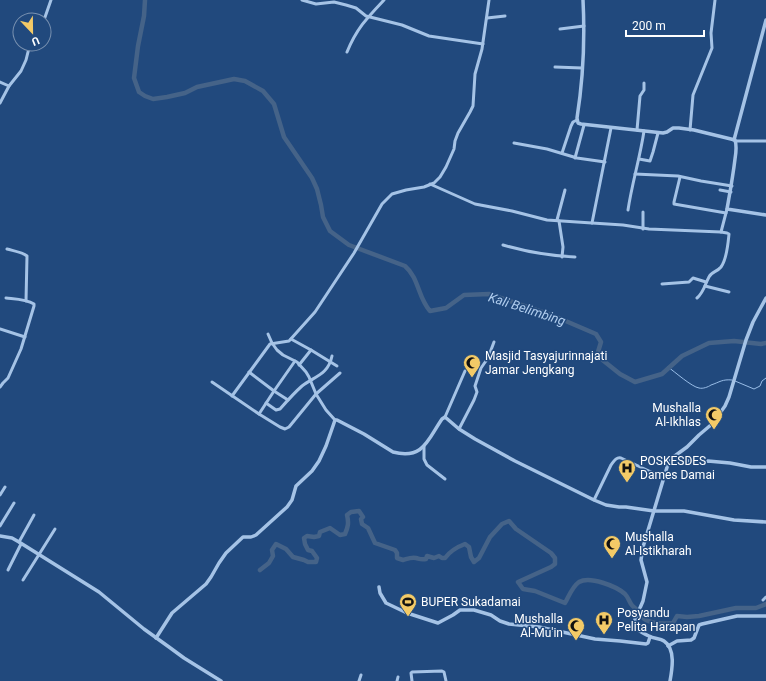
<svg xmlns="http://www.w3.org/2000/svg" width="766" height="681" font-family="Roboto,sans-serif">
<style>
.lines{fill:none;stroke-linecap:round;stroke-linejoin:round}
.stream{stroke:#99bde7;stroke-width:1}
.river{stroke:#456388;stroke-width:4.5}
.minor{stroke:#a5c3e6;stroke-width:3}
.tertiary{stroke:#a5c3e6;stroke-width:3.5}
.labels{text-anchor:middle;dominant-baseline:central;stroke-width:3;stroke-linejoin:round;paint-order:stroke}
.poi-label{font-size:12px;fill:#fff;stroke:#21497d;text-anchor:start}
.water-label{font-size:13px;font-style:italic;fill:#b0cdee;stroke:#21497d}
</style>
<rect width="100%" height="100%" fill="#21497d"/>
<g class="lines">
<g class="stream">
<path d="M668 367C675 372 692 387 699 388 703 389 708 387 711 385 720 382 722 379 732 380"/>
<path d="M735 381 754 389 760 386 762 381 766 378"/>
</g>
<g class="river">
<path d="M145 0 144 16 138 46 134 78 139 92 145 96 153 99 167 97 185 93 197 87 234 79 245 81 263 91 274 104 284 137 312 178 317 189 321 205 323 217 330 231 349 245 405 266C419 278 418 298 430 311L446 308 464 295 489 294 554 316 596 334 601 342 598 352 600 358 620 374 635 382 662 374 682 356 709 343 734 341 761 344 766 343"/>
<path d="M260 570 269 563 273 556 272 550 276 544 286 549 293 557 304 560 308 562H316L317 558 312 551 308 550 305 544 304 538 307 536 314 537 319 536 320 532 330 528 340 535 345 534C348 527 349 523 347 515L351 512 359 511 363 517 361 519 362 524 368 528 375 543 395 550 397 553V558L403 560C407 559 411 557 416 558 420 559 421 560 426 559L427 556 434 558 439 556 442 558H445C450 551 457 547 465 544L469 547 471 557 474 562 479 558 490 537 502 524 509 521 516 529 551 553 555 558V564L551 567 518 582 523 589 535 591 565 603C569 596 572 587 579 582 590 576 616 586 625 594 628 597 629 601 631 604 632 606 634 607 636 609 638 612 639 616 643 618 650 624 664 624 673 623L677 616 687 617 699 616 736 608H756L766 604"/>
</g>
<g class="minor">
<path d="M302 0 316 4 334 2 346 5 356 8 366 16 402 25 429 36 483 44"/>
<path d="M487 18 505 16"/>
<path d="M44 20 51 0"/>
<path d="M560 29 584 26"/>
<path d="M347 52C357 28 367 18 384 0"/>
<path d="M555 67 582 68"/>
<path d="M0 82 9 86"/>
<path d="M0 103 9 86 21 71 26 60 30 44"/>
<path d="M637 130 640 96 644 90V83"/>
<path d="M690 130 693 95 712 48 711 33 715 0"/>
<path d="M736 141H766"/>
<path d="M514 143 547 149 577 158 605 162"/>
<path d="M562 153 571 126 573 122 577 120"/>
<path d="M575 158 584 125"/>
<path d="M639 159 650 161 653 152 658 133"/>
<path d="M635 174 678 176 701 181 732 186"/>
<path d="M680 177 674 202V204L726 213"/>
<path d="M430 184 475 204 512 211 547 220 592 223 623 225 649 229 721 232 727 209"/>
<path d="M720 190 731 192"/>
<path d="M628 210C632 183 640 158 644 131"/>
<path d="M557 220 565 190"/>
<path d="M559 221 563 247 562 257"/>
<path d="M592 223 611 128"/>
<path d="M643 229V212"/>
<path d="M503 245C527 252 551 256 575 257"/>
<path d="M7 249C14 251 22 252 27 256L26 301"/>
<path d="M662 284 689 282 693 278 706 282"/>
<path d="M705 286 729 292"/>
<path d="M697 298C704 292 705 284 709 277 711 272 717 272 721 267 727 259 728 244 729 234L727 233 721 232"/>
<path d="M0 329 25 337"/>
<path d="M268 334 272 343 277 350 283 355 297 362 306 372 309 377 316 394 326 410 335 420"/>
<path d="M291 339 311 350 337 366"/>
<path d="M299 365 311 350"/>
<path d="M249 372 274 391 288 400"/>
<path d="M212 382 259 414 280 427 285 429 289 427 316 394 340 373"/>
<path d="M0 387 3 383 8 378 21 349 34 306V304C26 299 15 299 6 298"/>
<path d="M232 396 270 344 289 341 315 312 354 253 382 204 392 194 406 190 424 187 434 183 440 177 446 167 454 149 455 141 458 133 470 112 473 106 475 74 482 49 489 0"/>
<path d="M266 403 276 410 280 409C287 401 294 393 302 386 315 376 328 375 332 356"/>
<path d="M259 414 274 391 295 361"/>
<path d="M445 417 465 371"/>
<path d="M459 429 474 400 477 392 475 386 481 368 488 358 494 342"/>
<path d="M424 446V459L427 465 445 479"/>
<path d="M0 495 5 487"/>
<path d="M594 500 611 465C614 461 616 457 621 458L664 478"/>
<path d="M0 526 14 503"/>
<path d="M19 542 34 515"/>
<path d="M8 570 21 544"/>
<path d="M23 580 55 529"/>
<path d="M763 600 766 597"/>
<path d="M359 681 361 675"/>
<path d="M397 681 398 677"/>
<path d="M412 681 411 673 412 672 442 671 444 672 446 681"/>
</g>
<g class="tertiary">
<path d="M583 0C585 39 583 80 577 118L578 123 581 124 663 133 667 132 673 128H679L694 130 735 140C737 146 736 153 735 159 733 176 730 192 727 209L766 215"/>
<path d="M734 140 766 20"/>
<path d="M674 457 692 462 708 461 730 463 751 467H766"/>
<path d="M0 536 12 538 19 542 99 592 144 629 169 647 184 658 221 681"/>
<path d="M379 587 380 593 386 603 407 613 438 623 453 615 460 610H474L491 615 500 621 509 624 539 627 595 639 620 641 646 644 648 643 650 637"/>
<path d="M156 638 172 613 206 584 211 577 219 563 226 553 243 537H251L256 535 287 507 292 500 296 486 312 471 319 461 326 446 334 423 335 420H337L364 434 393 452C424 460 428 439 442 419L445 417 459 429 475 439 515 461 594 500 606 505 619 507H626L654 511H684L734 520 766 522"/>
<path d="M668 646 677 641 691 640 694 638 699 625 702 624 737 616H766"/>
<path d="M670 681C672 670 676 649 664 641 660 638 654 639 649 636 644 634 640 631 635 628L634 622 643 601 647 582 641 560 643 547 668 464 672 458 687 447 699 435 712 424 725 406 729 397 746 340 753 322 766 298"/>
</g>
</g>
<defs>
<symbol id="mosque-pin" viewBox="-11 -11 22 30"><path d="M0 17L-7.5 6A9.5 9.5 0 1 1 7.5 6Z" fill="#f3ca67" stroke="#21497d"/><path d="M3.5-4.9A6 6 0 1 0 3.5 4.9A5 5 0 1 1 3.5-4.9Z" fill="#111"/></symbol>
<symbol id="hospital-pin" viewBox="-11 -11 22 30"><path d="M0 17L-7.5 6A9.5 9.5 0 1 1 7.5 6Z" fill="#f3ca67" stroke="#21497d"/><path d="M-5-5h3v3.5h4V-5h3V5h-3V1.5h-4V5h-3Z" fill="#111"/></symbol>
<symbol id="stadium-pin" viewBox="-11 -11 22 30"><path d="M0 17L-7.5 6A9.5 9.5 0 1 1 7.5 6Z" fill="#f3ca67" stroke="#21497d"/><path d="M0-5a6.5 5 0 1 0 0 10a6.5 5 0 1 0 0-10ZM-3.5-1.8h7v3.6h-7Z" fill="#111"/></symbol>
</defs>
<g fill-rule="evenodd">
<use href="#mosque-pin" x="462" y="353" width="20" height="27"/>
<use href="#mosque-pin" x="704" y="405" width="20" height="27"/>
<use href="#hospital-pin" x="617" y="458" width="20" height="27"/>
<use href="#mosque-pin" x="602" y="534" width="20" height="27"/>
<use href="#stadium-pin" x="398" y="592" width="20" height="27"/>
<use href="#hospital-pin" x="594" y="610" width="20" height="27"/>
<use href="#mosque-pin" x="566" y="616" width="20" height="27"/>
</g>
<g class="labels">
<g class="poi-label">
<text x="485" y="356">Masjid Tasyajurinnajati<tspan x="485" dy="14">Jamar Jengkang</tspan></text>
<text x="701" y="408" text-anchor="end">Mushalla<tspan x="701" dy="14">Al-Ikhlas</tspan></text>
<text x="640" y="461">POSKESDES<tspan x="640" dy="14">Dames Damai</tspan></text>
<text x="625" y="537">Mushalla<tspan x="625" dy="14">Al-Istikharah</tspan></text>
<text x="421" y="602">BUPER Sukadamai</text>
<text x="617" y="613">Posyandu<tspan x="617" dy="14">Pelita Harapan</tspan></text>
<text x="563" y="619" text-anchor="end">Mushalla<tspan x="563" dy="14">Al-Mu'in</tspan></text>
</g>
<g class="water-label">
<text transform="translate(527 309) rotate(18)">Kali Belimbing</text>
</g>
</g>
<g transform="translate(32 32) rotate(158)"><circle r="19" fill="#21497d" stroke="#7a92b1"/>
<path d="M0-3L7 15L0 10L-7 15Z" fill="#f3ca67"/>
<text y="-6" font-size="11" font-weight="bold" text-anchor="middle" fill="#ffffff">U</text>
</g>
<path d="M626 30v6h78v-6" fill="none" stroke="#ffffff" stroke-width="2"/>
<text x="632" y="30" font-size="12" fill="#ffffff" stroke="#21497d" stroke-width="3" paint-order="stroke">200 m</text>
</svg>
